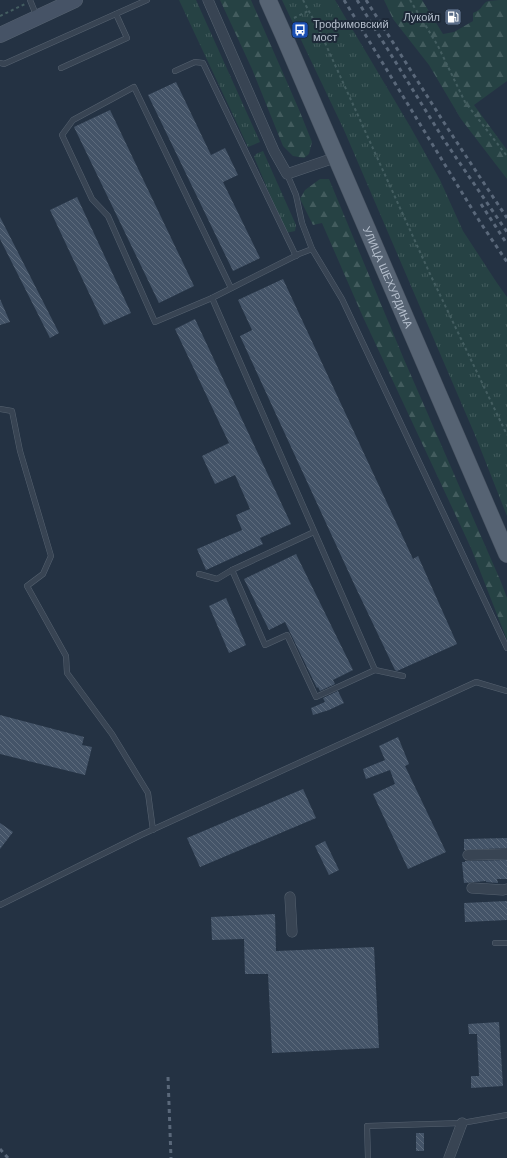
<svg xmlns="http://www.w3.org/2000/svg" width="507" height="1158" font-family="Arial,sans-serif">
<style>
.grass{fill:url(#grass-tufts)}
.forest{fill:url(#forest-firs)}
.building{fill:url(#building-back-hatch)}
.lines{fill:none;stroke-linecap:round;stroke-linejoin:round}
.lane-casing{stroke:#566270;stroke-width:6}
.street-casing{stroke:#566270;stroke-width:11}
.secondary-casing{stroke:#566270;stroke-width:16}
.primary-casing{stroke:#424d5c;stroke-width:18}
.path{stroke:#445e61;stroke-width:2;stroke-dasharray:3 3;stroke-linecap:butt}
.lane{stroke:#384453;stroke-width:5}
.street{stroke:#384453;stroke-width:10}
.secondary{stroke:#465366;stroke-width:15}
.primary{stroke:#566373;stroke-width:17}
.rail{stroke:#5a687a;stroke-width:3;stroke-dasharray:4 4;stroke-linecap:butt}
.labels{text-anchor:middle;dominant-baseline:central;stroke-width:4;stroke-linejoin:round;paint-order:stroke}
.poi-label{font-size:11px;fill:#b5bfcd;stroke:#1d2938;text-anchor:end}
.street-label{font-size:11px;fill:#b5bfcd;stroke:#1d2938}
</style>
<defs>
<pattern id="grass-tufts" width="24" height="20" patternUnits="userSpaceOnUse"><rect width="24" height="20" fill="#264244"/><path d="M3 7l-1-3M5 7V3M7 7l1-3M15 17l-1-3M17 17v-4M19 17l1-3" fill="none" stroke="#435c5e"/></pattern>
<pattern id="forest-firs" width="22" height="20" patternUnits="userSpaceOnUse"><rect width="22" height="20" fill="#264244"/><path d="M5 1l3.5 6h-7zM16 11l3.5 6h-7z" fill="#435c5e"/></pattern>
<pattern id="building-back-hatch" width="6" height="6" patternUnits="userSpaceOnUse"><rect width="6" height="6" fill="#445468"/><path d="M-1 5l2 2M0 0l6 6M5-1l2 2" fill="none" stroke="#5d6b7c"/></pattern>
</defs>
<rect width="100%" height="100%" fill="#243243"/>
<g class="grass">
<path d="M179 0H196L260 142 248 147Z"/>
<path d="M282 0H335L411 128 440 180 463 231 497 283 507 297V516L475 435 344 130Z"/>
<path d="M263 151 296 225 295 231 286 233 254 157 256 154Z"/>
</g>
<g class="forest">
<path d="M220 0H251L300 112 312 142 309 154 304 158 293 156 283 146 252 69Z"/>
<path d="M384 0H422L443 34 454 32 473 21V13C483 9 480 7 486 2 491 0 501 0 507 0V81L474 105 507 150V179L461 119 429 65 393 19Z"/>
<path d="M320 179H329L403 357 501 582 507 598V640L471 548 363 317 322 223 313 225 300 199 305 190Z"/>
</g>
<g class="building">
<path d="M176 82 211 155 225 148 238 175 223 182 260 258 233 271 148 95Z"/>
<path d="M110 110 194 286 159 303 74 127Z"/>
<path d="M77 197 131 313 104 325 50 210Z"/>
<path d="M0 217 59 333 50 338 0 239Z"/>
<path d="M283 279 413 559 418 556 457 644 397 671 395 670 355 586 240 336 252 330 238 300Z"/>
<path d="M0 299 10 322 0 325Z"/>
<path d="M195 319 291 524 260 538 263 544 206 570 197 549 242 530 236 515 250 509 235 475 215 484 202 456 229 443 175 329Z"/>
<path d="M296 554 353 670 333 680 335 684 320 691 318 687 317 688 285 622 269 630 244 579Z"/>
<path d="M226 598 246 645 229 653 209 606Z"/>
<path d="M338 691 344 703 329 710 313 715 311 708 325 702 323 698Z"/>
<path d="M0 715 84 737 82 745 92 747 85 775 0 754Z"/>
<path d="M398 737 409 764 405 766 446 852 408 869 373 794 395 784 390 770 366 779 363 769 385 760 379 746Z"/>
<path d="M303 789 316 818 200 867 187 838Z"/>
<path d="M0 823 13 832 0 849Z"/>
<path d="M507 838V848L464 850V839Z"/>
<path d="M325 841 339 870 329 875 315 846Z"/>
<path d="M507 860V879H497L498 883 486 882V881L464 883 462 862H465V861Z"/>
<path d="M507 901V920L465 922 464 903Z"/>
<path d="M275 914 276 951 374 947 379 1048 272 1053 268 974H245L244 939 212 940 211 917Z"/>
<path d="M499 1022 503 1086 471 1088V1076H479L477 1034H469L468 1024Z"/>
<rect x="416" y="1133" width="8" height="18"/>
</g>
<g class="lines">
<defs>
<g id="lane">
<path d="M30 0 37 17"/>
<path d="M0 63 4 64 147 0"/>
<path d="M61 68 127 38 116 14"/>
<path d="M175 71 195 62 203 63 296 256"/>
<path d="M287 174 296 195 302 223 312 249 342 299 507 648"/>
<path d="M231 288 134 87 73 120 62 135 92 199 108 216 155 322 212 298 299 254 312 249"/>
<path d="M212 298 375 670 316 697 287 635 265 645 232 570 314 532"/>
<path d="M0 409 12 411 20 451 51 556 43 574 27 586 66 656 67 673 112 734 148 793 153 830"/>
<path d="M199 574 217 579 232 570"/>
<path d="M375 670 403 676"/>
<path d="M0 905 141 835 476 682 507 691"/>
<path d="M495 943H507"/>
<path d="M368 1158 367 1126 462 1123 507 1115"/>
</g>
<g id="street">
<path d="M208 0 274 151 287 174 337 157"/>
<path d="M468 855 507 854"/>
<path d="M472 888 503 890 507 889"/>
<path d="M290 897 292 932"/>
<path d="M449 1158 462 1123"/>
</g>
<path id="secondary" d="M0 35 75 0"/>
<g id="primary">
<path id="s1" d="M268 0 284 36 507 554"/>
</g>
</defs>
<use href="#lane" class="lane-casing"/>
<use href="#street" class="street-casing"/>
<use href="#secondary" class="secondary-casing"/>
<use href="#primary" class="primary-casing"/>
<g class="path">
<path d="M303 0 321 34 430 274 507 435"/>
<path d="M410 0 438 46 465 102 507 156"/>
<path d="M0 16 25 4"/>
<path d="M294 18 308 11"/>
</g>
<use href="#lane" class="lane"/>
<use href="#street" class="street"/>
<use href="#secondary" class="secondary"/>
<use href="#primary" class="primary"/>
<g class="rail">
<path d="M344 0 480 222 507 262"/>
<path d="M357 0 444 140 507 232"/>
<path d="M366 0 450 132 507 218"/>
<path d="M481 204 507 244"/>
<path d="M168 1077 171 1158"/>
<path d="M0 1149 8 1158"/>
</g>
</g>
<defs>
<symbol id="fuel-square" viewBox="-11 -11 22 22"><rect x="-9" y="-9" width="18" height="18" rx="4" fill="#5c6f8a" stroke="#1d2938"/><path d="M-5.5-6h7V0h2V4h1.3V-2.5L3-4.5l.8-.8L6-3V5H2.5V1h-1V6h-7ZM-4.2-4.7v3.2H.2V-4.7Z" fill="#fff"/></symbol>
<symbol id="bus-square" viewBox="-11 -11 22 22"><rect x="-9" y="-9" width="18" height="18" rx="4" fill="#1a4fb4" stroke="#1d2938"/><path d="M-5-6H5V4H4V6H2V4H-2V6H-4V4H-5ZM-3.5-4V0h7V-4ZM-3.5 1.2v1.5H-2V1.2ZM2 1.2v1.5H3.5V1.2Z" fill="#fff"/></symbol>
</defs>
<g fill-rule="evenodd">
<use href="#fuel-square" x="443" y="7" width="20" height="20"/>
<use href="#bus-square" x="290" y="20" width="20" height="20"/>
</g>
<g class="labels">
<g class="poi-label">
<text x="440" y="17">Лукойл</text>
<text x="313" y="24" text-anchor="start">Трофимовский<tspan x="313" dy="13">мост</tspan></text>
</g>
<g class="street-label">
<text stroke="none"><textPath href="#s1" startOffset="302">УЛИЦА ШЕХУРДИНА</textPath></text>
</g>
</g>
</svg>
